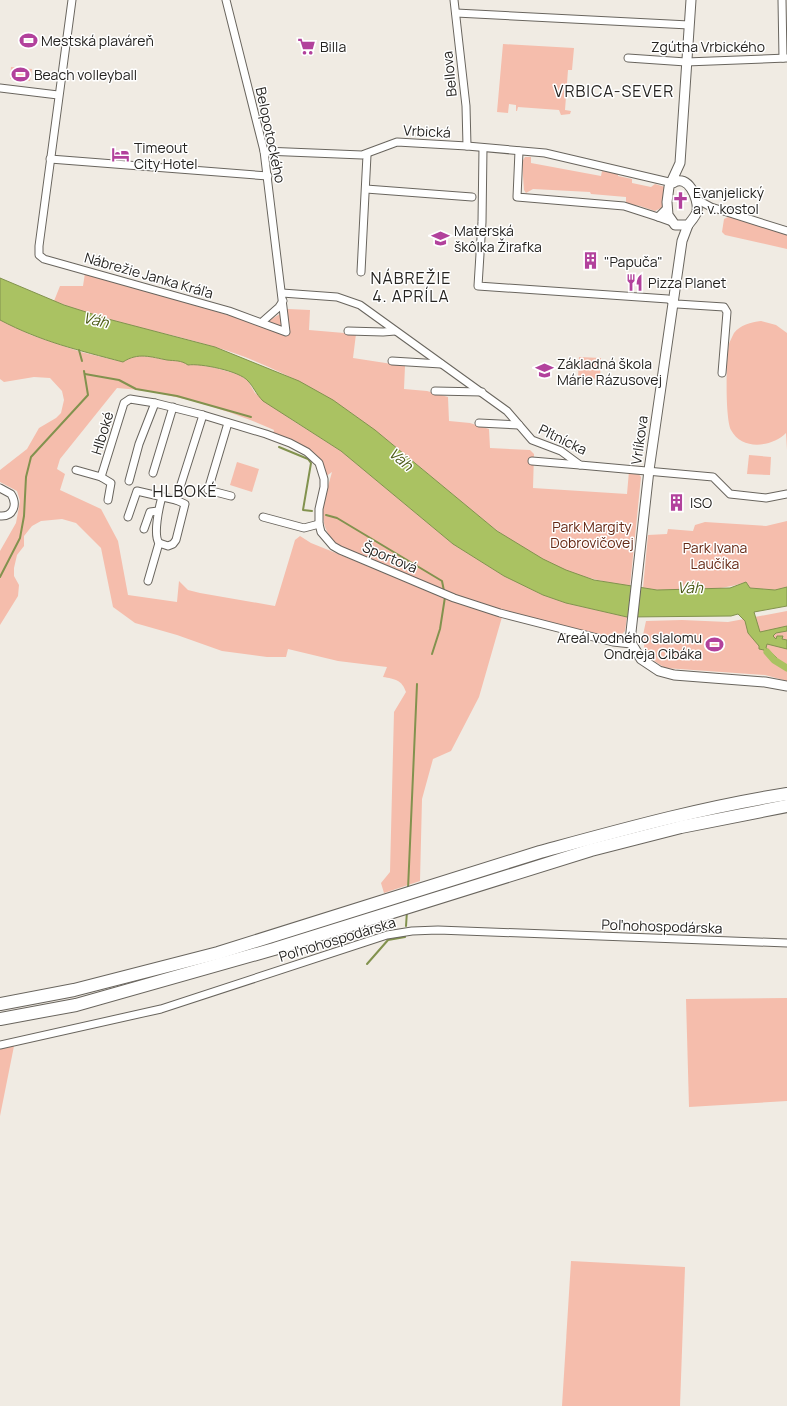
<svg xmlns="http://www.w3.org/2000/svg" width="787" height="1406" font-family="Manrope,sans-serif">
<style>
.green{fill:#f5bdac}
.water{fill:#aac262;stroke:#82924e}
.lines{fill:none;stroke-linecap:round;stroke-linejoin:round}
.stream{stroke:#82924e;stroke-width:2}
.canal{stroke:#aac262;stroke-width:7}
.street-casing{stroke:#69655e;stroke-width:9}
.secondary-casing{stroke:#69655e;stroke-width:11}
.highway-casing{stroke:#69655e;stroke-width:14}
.street{stroke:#fff;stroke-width:7}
.secondary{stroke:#fff;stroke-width:9}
.highway{stroke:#fff;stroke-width:12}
.labels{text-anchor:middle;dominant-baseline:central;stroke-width:3;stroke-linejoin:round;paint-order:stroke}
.poi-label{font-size:14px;fill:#252320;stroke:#fff;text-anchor:start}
.street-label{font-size:14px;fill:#252320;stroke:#fff}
.park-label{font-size:14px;fill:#652814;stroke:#fff}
.water-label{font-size:15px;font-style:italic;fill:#4b5a15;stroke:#fff}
.quarter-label{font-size:16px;letter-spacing:1px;fill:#252320;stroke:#fff}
</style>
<rect width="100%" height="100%" fill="#f0ebe3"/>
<g class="green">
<path d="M503 44 574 48 572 70H568L565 110 571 111 570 114 561 115 559 110 518 107 517 111H516V105L509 104 508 113 497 112Z"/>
<path d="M11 67 32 69 30 81 10 79Z"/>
<path d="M525 157H531V163L601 176 602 171 618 173V176L632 179V183L651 187 655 184 665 187 663 207 655 211 640 206 626 204V197L591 194 590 192 533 189 526 193 524 190 522 162Z"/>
<path d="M730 216 787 234V249L725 235 722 232 724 219Z"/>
<path d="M85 273 262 325 288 309 310 310 309 330 356 334 353 358 405 366 404 389 427 391 448 397 449 421 470 423 489 429 490 448 530 450 534 454 533 488 627 494 629 471 638 473 641 477 630 586C609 583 586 578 566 571 523 554 485 522 450 492 402 452 355 410 300 382 273 368 243 355 215 347 162 331 106 322 54 301L60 286H83Z"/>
<path d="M0 320 31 335 81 352 123 362C138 352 150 357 167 360 175 361 181 360 188 365L196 364 216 368 240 375 248 381 255 393 292 420 341 451 453 544 504 576 543 595 566 603 627 617 625 631 619 637 599 634 503 611 437 588 344 549C312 528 324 502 332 472L322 479 316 464 307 455 272 438 274 430C227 409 168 391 117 388L60 459 57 469 65 474 60 490 101 509 118 541 128 595 177 602 179 581 188 590 200 593 275 606 295 540 300 536 311 543 465 605 502 617 479 697 451 751 433 759 422 799 420 881 384 893 381 883 390 872 394 712 406 692C402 680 395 679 383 677L387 667 338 661 288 649 286 657H267L222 651 177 635 135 623 113 607 101 548 76 523 62 519 41 521 32 526 24 536V546L17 555 14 568V576L19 585 18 596 0 625V551L16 523 20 501 17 491 0 482V470L27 449 39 428 56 418 61 413 64 400 62 391 50 378 34 377 4 382 0 379Z"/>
<path d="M761 321 776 325 787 333V450L786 433C772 447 742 451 731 430 725 418 726 358 729 344 730 341 732 337 734 333 740 325 751 322 761 321Z"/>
<path d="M579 357 601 358 600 379 578 378Z"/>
<path d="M749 455 771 457 770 475 747 474Z"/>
<path d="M237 462 259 469 252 492 230 485Z"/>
<path d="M787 521V587L775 590 750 588 746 582C717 592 673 593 643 588L648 535 667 534 668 529 693 531 695 525 705 522 766 526Z"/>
<path d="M787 611V681L765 675 665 668 645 655 643 635 646 621 682 620 728 622Z"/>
<path d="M787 998V1101L689 1107 686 999Z"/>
<path d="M14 1046 0 1116V1049Z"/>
<path d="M571 1261 685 1267 680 1406H562Z"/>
</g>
<path class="water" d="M0 278 64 305 108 319 215 347 299 381 333 400 375 430 497 531 543 559 566 570 594 580 657 590 730 588 746 582 750 588 775 590 787 587V606L754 612 760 632 787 626V631L776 633 773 636 776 639 777 636H783L782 639 787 640V649L767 644 766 648 777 658 770 659 766 655 764 650 759 649V646L748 633 745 621 738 614 731 616 627 617 566 603 543 595 504 576 453 544 341 451 263 401C256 394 253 386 248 381 240 371 200 363 188 365 181 360 175 361 167 360 151 357 138 352 123 362 78 350 42 342 0 320Z"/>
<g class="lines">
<g class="stream">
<path d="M79 350 82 361"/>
<path d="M85 374 119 380 136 389 177 396 251 417"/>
<path d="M279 447 308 459 311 463 303 510 312 511"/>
<path d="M326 515 337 518 442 581 444 591"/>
<path d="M0 577 20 538 24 516 26 477 31 457 88 395 84 371"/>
<path d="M432 654 440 629 445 597"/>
<path d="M408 889 417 684"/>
<path d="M406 926 407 911"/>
<path d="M367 964 388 940 405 937V935"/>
</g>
<path class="canal" d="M767 652 774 660 787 668"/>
<defs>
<g id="street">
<path d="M72 0 39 246V255L44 259 229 311 286 332 264 151 226 0"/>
<path d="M454 0 466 106 467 146"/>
<path d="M782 0 783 58"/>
<path d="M456 13 689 25"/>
<path d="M628 58 686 62 787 58"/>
<path d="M0 88 58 95"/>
<path d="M483 148 482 222 478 286 668 299 677 304 724 307 727 312 722 373"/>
<path d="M264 151 362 155 397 142 467 146 545 153 673 183"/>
<path d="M519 151 517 197 624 206 658 217"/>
<path d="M50 159 268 176"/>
<path d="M366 189 472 197"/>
<path d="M696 199 711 207 787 231"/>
<path d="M667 208 658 217 672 222"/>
<path d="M361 272 367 155"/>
<path d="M282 293 337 297 360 305 507 411 532 440 561 451 580 465 713 477 730 494 766 498 787 494"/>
<path d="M262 322 279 307 283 301"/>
<path d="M348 331 383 332 395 331"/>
<path d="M392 361 441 364"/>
<path d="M435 391 482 392"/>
<path d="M228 423 208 490 231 496"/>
<path d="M479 423 519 425"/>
<path d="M532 461 580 465"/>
<path d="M76 470 101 477 124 403 130 399 155 403 203 415 266 434 290 443 307 452 319 463 324 479V487L319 509V524L321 532 333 546 340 550 454 598 500 613 613 642 631 644"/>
<path d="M153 473 173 407"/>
<path d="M101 477 111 483 108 500"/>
<path d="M129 481 139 444 155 403"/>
<path d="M0 488 11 494C18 505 13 517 0 516"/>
<path d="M128 517 137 491 176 500"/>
<path d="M263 517 304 528 319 524"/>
<path d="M144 529 150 512 158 511"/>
<path d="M159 543C153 535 159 507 162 497"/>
<path d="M148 581 159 543 168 546 173 544 176 540 185 504 176 500 203 415"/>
<path d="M0 1045 161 1009 387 935 412 931 438 930 787 943"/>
</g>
<g id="secondary">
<path d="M673 183C688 173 699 199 697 211 696 216 691 221 688 225H675L668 215 667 202 669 187 680 163 691 0"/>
<path d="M688 225 682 241 649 470 630 641 641 659 659 671 674 675 765 682 787 686"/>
</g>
<g id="highway">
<path d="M0 1004 74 990 218 953 540 852C621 830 703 807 787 794"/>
<path d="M0 1019 76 1005 274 949 591 850 681 827 787 806"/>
</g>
</defs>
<use href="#street" class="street-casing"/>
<use href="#secondary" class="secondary-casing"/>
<use href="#highway" class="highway-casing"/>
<use href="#street" class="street"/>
<use href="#secondary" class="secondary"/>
<use href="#highway" class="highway"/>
</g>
<defs>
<symbol id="stadium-bare" viewBox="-9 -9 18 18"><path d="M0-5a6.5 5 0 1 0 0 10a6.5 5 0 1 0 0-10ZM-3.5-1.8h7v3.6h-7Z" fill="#b2419c" stroke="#fff" stroke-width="2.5" paint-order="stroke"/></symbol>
<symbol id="supermarket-bare" viewBox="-9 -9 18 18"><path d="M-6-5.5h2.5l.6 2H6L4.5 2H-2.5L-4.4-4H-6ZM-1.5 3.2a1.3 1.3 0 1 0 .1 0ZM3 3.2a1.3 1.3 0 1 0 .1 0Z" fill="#b2419c" stroke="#fff" stroke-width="2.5" paint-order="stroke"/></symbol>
<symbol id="hotel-bare" viewBox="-9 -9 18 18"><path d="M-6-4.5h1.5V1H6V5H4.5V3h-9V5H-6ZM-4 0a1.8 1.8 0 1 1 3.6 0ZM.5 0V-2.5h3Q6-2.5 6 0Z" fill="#b2419c" stroke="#fff" stroke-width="2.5" paint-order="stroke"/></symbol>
<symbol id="church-bare" viewBox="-9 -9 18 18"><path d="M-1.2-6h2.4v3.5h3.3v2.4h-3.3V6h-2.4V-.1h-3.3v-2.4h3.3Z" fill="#b2419c" stroke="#fff" stroke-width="2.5" paint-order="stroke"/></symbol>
<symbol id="school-bare" viewBox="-9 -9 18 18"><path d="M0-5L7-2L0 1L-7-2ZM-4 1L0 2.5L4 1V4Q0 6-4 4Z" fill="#b2419c" stroke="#fff" stroke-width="2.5" paint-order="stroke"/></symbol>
<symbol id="building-bare" viewBox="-9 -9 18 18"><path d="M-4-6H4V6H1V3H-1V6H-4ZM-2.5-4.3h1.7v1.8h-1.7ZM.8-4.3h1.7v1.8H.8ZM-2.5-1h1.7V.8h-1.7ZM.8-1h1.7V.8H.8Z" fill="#b2419c" stroke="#fff" stroke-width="2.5" paint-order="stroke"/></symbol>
<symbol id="restaurant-bare" viewBox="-9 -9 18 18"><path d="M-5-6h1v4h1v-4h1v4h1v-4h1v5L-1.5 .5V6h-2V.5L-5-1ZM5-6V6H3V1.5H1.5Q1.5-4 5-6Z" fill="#b2419c" stroke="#fff" stroke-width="2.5" paint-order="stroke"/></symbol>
</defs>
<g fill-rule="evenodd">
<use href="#stadium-bare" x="16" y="28" width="25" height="25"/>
<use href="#supermarket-bare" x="294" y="34" width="25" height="25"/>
<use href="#stadium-bare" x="8" y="62" width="25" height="25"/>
<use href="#hotel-bare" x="108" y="142" width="25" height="25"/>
<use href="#church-bare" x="668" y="188" width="25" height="25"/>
<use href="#school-bare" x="428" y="226" width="25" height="25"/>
<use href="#building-bare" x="578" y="248" width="25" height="25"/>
<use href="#restaurant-bare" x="622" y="270" width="25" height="25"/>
<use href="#school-bare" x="532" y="358" width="25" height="25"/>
<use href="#building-bare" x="664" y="490" width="25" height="25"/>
<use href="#stadium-bare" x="702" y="632" width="25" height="25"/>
</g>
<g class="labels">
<g class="poi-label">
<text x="41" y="40">Mestská plaváreň</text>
<text x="320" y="46">Billa</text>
<text x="34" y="74">Beach volleyball</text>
<text x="134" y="147">Timeout<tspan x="134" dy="16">City Hotel</tspan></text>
<text x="693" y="192">Evanjelický<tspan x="693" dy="16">a. v. kostol</tspan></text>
<text x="454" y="230">Materská<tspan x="454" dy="16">škôlka Žirafka</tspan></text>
<text x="604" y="261">"Papuča"</text>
<text x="648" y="282">Pizza Planet</text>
<text x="557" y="363">Základná škola<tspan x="557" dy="16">Márie Rázusovej</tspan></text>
<text x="690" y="502">ISO</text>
<text x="702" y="637" text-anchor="end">Areál vodného slalomu<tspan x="702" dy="16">Ondreja Cibáka</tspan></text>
</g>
<g class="street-label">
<text x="708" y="46">Zgútha Vrbického</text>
<text transform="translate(449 74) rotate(-96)">Bellova</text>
<text transform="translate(427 131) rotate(3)">Vrbická</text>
<text transform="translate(271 135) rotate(78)">Belopotockého</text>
<text transform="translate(149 275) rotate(16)">Nábrežie Janka Kráľa</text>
<text transform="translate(102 433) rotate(-73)">Hlboké</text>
<text transform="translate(563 439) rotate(26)">Pltnícka</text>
<text transform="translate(639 440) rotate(-82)">Vrlíkova</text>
<text transform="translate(390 557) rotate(23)">Športová</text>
<text transform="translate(662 926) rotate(2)">Poľnohospodárska</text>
<text transform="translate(337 939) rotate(-17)">Poľnohospodárska</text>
</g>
<g class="park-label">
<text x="592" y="526">Park Margity<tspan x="592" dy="16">Dobrovičovej</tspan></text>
<text x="715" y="547">Park Ivana<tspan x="715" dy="16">Laučíka</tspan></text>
</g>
<g class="water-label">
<text transform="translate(96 320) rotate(13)">Váh</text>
<text transform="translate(401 459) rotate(40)">Váh</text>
<text x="690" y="587">Váh</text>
</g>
<g class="quarter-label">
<text x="614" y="91">VRBICA-SEVER</text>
<text x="411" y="278">NÁBREŽIE<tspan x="411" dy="18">4. APRÍLA</tspan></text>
<text x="185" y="491">HLBOKÉ</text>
</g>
</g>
</svg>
